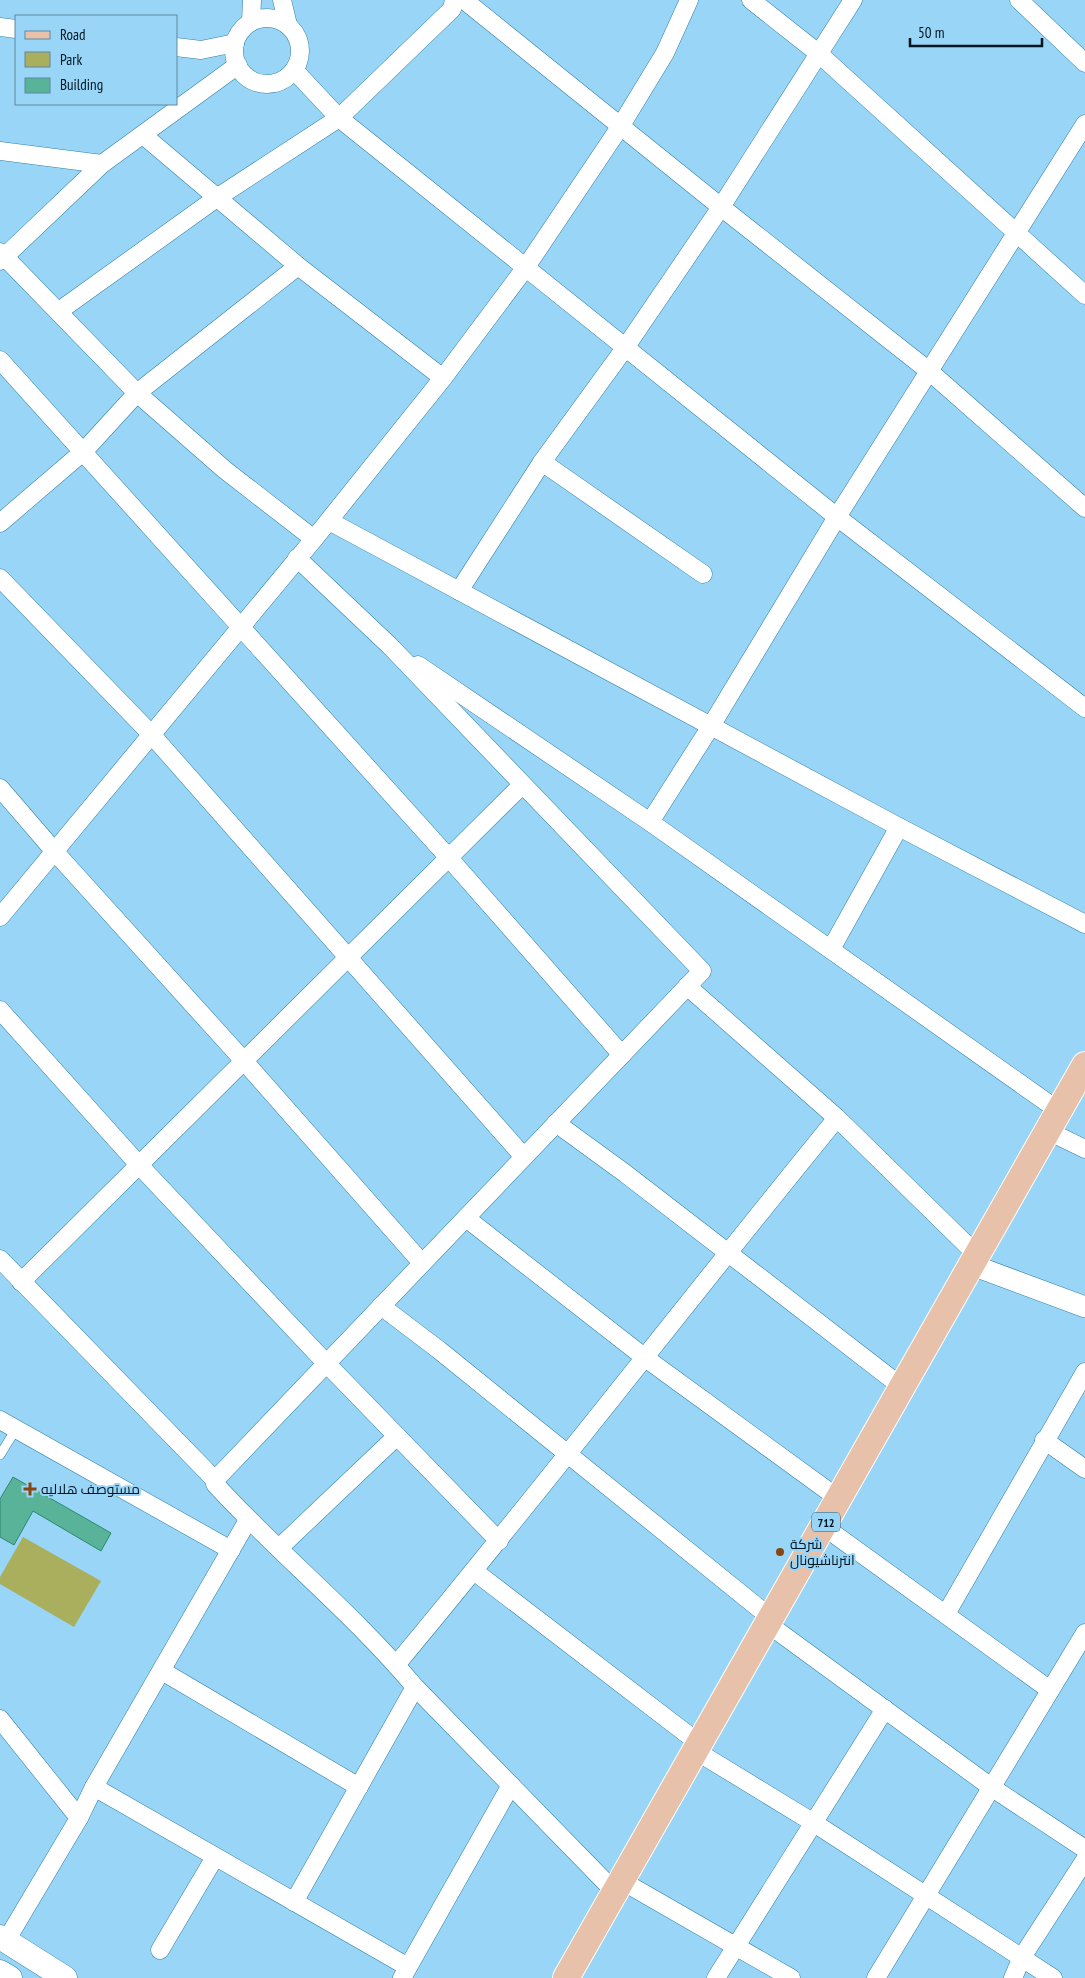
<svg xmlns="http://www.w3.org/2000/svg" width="1085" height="1978" font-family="'PT Sans Narrow',Cairo,sans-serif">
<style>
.green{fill:#aaaf5e}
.building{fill:#59b399;stroke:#298870}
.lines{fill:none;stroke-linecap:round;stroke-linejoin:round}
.service-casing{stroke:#3081a6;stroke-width:10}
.minor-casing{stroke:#3081a6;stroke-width:19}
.tertiary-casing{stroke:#3081a6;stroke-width:22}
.secondary-casing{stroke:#3081a6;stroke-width:25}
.primary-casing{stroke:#fff;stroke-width:28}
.service{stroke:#fff;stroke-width:9}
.minor{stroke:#fff;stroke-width:18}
.tertiary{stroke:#fff;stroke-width:21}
.secondary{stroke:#fff;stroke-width:24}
.primary{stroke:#e8c1aa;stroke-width:26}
.poi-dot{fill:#884514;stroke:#99d5f6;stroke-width:2}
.labels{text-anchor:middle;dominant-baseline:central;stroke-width:4;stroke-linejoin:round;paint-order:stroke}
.shield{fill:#99d5f6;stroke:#2e4f60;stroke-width:1}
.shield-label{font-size:12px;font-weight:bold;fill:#001520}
.poi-label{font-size:14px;fill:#001520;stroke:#99d5f6;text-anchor:start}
</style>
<rect width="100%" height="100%" fill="#99d5f6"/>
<path class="green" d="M23 1537 101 1581 74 1627 0 1584V1577Z"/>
<path class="building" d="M13 1477 111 1533 101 1551 33 1511 14 1545 0 1537V1499Z"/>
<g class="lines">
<defs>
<path id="service" d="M0 1455 16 1429"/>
<g id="minor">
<path d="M282 0 288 25"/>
<path d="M464 0 721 207 929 371 1085 508"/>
<path d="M751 0 818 53 1085 295"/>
<path d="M1019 0 1085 63"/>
<circle cx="267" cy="51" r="33"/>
<path d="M251 22 252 0"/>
<path d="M0 27 16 29"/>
<path d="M176 47 201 50 235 43"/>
<path d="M294 70 339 118 837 517 1085 708"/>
<path d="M143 135 298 266 443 378"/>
<path d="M0 151 102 164"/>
<path d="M0 252 137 393 225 470 314 539"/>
<path d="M0 261 102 164 238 65"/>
<path d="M59 311 218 197 339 118 452 9 454 0"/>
<path d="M0 360 449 858 622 1055"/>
<path d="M542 462 703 574"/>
<path d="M329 521 899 827 1085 924"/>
<path d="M0 523 84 451 137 393 298 266"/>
<path d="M0 578 151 734 524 1157"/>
<path d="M459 591 542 462 625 348 721 207 853 0"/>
<path d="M418 665 650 822 1059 1111"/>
<path d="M0 788 55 852 244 1061 422 1263"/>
<path d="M650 822 711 726 837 517 1085 124"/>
<path d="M0 917 314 539 443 378 526 267 620 127 665 53 689 0"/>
<path d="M831 949 899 827"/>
<path d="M687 986 837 1118 977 1255"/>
<path d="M0 1010 139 1165 326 1363 499 1541"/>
<path d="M556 1123 626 1174 902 1387"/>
<path d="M1048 1131 1085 1149"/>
<path d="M466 1218 644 1357 839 1499"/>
<path d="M0 1259 215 1480V1484C279 1554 354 1614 415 1687L615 1892"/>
<path d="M21 1282 522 785"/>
<path d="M381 1306 439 1350 771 1618"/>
<path d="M0 1420 231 1550"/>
<path d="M1044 1440 1085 1469"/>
<path d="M215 1480 702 971 390 646 297 558"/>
<path d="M823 1526 1050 1690"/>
<path d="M279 1548 397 1436"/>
<path d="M474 1571 700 1744"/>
<path d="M946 1614 1085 1372"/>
<path d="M768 1624 991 1787 1085 1849"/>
<path d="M396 1665C546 1485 689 1299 837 1118"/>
<path d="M162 1671 359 1787"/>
<path d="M0 1719 79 1818"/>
<path d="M696 1751 814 1823 1053 1978"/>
<path d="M94 1787 408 1967"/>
<path d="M622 1881 791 1978"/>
<path d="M294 1902 415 1687"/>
<path d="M6 1941 79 1818 94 1787 248 1520"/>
<path d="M160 1950 215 1857"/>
<path d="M402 1978 511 1785"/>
<path d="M716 1978 885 1709"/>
<path d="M876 1978 1085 1633"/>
<path d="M1013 1978 1022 1957 1085 1860"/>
</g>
<path id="tertiary" d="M972 1265 1085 1307"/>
<g id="secondary">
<path d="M0 1937 65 1978"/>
<path d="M0 1972 10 1978"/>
</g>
<path id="primary" d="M566 1978 1085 1065"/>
</defs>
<use href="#service" class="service-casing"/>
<use href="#minor" class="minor-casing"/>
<use href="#tertiary" class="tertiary-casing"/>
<use href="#secondary" class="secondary-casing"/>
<use href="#primary" class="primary-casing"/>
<use href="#service" class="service"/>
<use href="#minor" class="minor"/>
<use href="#tertiary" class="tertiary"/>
<use href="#secondary" class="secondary"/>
<use href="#primary" class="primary"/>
</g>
<g class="poi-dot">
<path d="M27.5 1481.5h5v5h5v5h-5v5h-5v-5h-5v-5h5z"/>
<circle cx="780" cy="1552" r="5"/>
</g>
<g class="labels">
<rect class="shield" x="812" y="1512.5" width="28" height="19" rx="4"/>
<g class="shield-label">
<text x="826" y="1522">712</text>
</g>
<g class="poi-label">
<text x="41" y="1489">مستوصف هلاليه</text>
<text x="790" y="1544">شركة<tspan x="790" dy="16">انترناشيونال</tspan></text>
</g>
</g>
<rect x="15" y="15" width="162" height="90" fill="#99d5f6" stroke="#5c88a0"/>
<rect x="25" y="31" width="25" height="8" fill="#e8c1aa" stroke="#5c88a0"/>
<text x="60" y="40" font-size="15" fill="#001520">Road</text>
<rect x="25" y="52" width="25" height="15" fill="#aaaf5e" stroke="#5c88a0"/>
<text x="60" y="65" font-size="15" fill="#001520">Park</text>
<rect x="25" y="78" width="25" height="15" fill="#59b399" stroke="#5c88a0"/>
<text x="60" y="90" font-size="15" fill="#001520">Building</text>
<path d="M910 38v8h132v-8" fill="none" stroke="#001520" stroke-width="2.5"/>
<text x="918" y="38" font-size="15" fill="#001520" stroke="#99d5f6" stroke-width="4" paint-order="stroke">50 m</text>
</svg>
